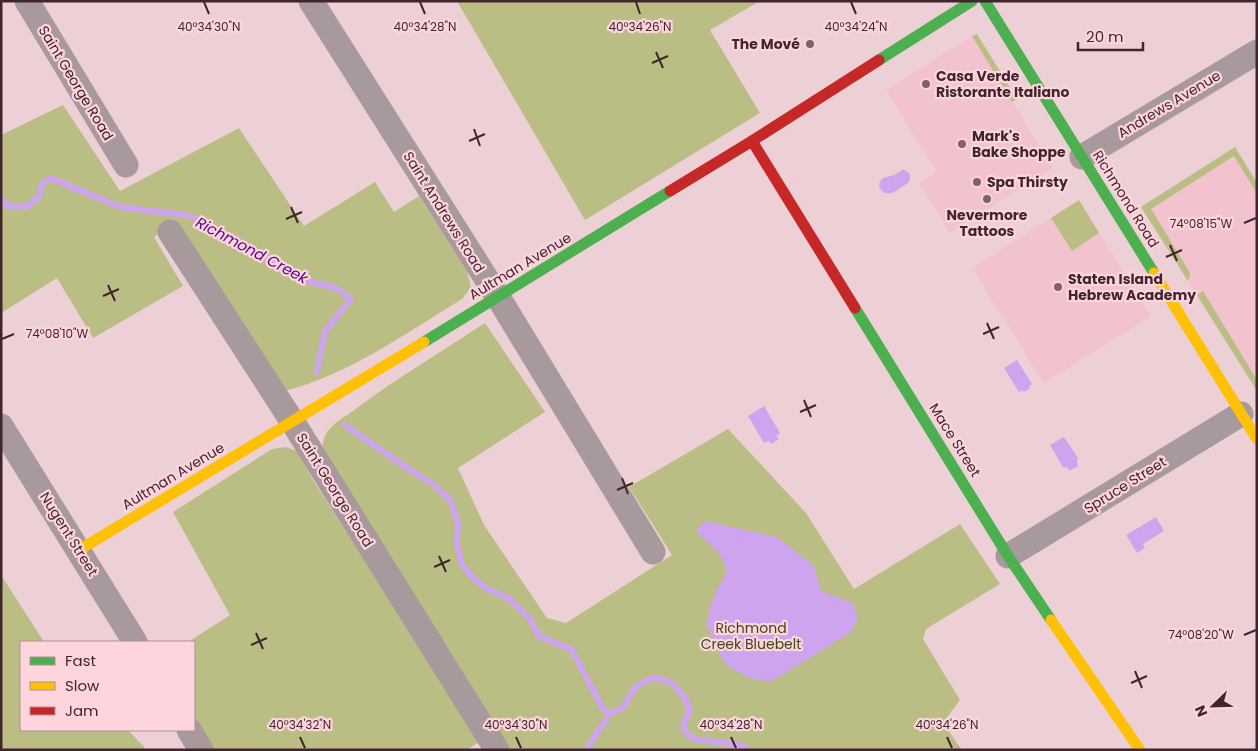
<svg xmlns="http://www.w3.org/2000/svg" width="1258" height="751" font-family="Poppins,sans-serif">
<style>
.built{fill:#f2c3ce}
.green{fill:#babe85}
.water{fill:#cea4ee}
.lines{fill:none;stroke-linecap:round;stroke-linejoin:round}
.stream{stroke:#cea4ee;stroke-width:6}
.street{stroke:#a8999c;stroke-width:25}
.fast{stroke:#4caf50;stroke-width:11}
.slow{stroke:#ffc107;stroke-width:11}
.jam{stroke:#c62828;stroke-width:11}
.ticks{fill:none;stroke:#40262c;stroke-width:2}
.poi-dot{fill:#7d6268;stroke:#fed4dd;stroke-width:2}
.labels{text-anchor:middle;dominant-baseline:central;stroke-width:4.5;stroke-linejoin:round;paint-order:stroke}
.poi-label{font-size:14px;font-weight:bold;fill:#40262c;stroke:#fed4dd;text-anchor:start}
.street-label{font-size:14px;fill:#40262c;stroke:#fed4dd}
.park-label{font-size:14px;fill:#3a4818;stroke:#fed4dd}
.water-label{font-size:15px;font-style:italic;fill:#530789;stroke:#fed4dd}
.ticks-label{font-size:12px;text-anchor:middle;fill:#40262c;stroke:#fed4dd;stroke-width:4.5;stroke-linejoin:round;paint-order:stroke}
</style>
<rect width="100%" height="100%" fill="#edd0d6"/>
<g class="built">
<path d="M972 36 1053 168 950 233 919 183 937 172 886 90Z"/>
<path d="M1235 147 1257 183V391L1141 207Z"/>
<path d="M1079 200 1151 316 1044 383 972 268Z"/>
</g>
<g class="green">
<path d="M457 1H760L710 30 760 113 585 220Z"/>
<path d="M977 34 1017 99 1012 102 972 36Z"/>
<path d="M63 105 120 191 239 128 304 226 375 182 394 212 419 196 467 271 471 287 462 299C406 333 350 374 285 391L176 222 154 237 183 286 93 338 57 278 1 313V135Z"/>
<path d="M1235 147 1257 183V194L1234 156 1151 209 1189 271 1190 275 1188 281 1141 207Z"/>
<path d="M1079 200 1099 233 1072 251 1051 218Z"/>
<path d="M1203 291 1257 380V391L1197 295Z"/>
<path d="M485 323 545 412 458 468 484 525 547 618 566 623 672 555 629 487 728 429 806 513 854 589 960 524 1000 584 926 629 923 639 960 700 943 723 962 750H511L450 651 332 472C326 461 319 450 325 436 330 425 343 418 353 411 395 379 441 352 485 323Z"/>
<path d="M286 447 297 451 313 480 481 741 466 750H209L194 724V642H188L230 615 173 512 272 449Z"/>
<path d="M1 575 44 642H21V730H128L144 747 145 750H3L1 747Z"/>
</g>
<g class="water">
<path d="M902 170H905L910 174V179L909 182C900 188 886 202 879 186 881 177 883 178 891 176 895 175 899 172 902 170Z"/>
<path d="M1017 360 1032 384 1029 386 1030 388 1024 392 1022 390 1019 392 1004 368Z"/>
<path d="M764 406 780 433 776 436 779 439 771 444 769 441 764 443 748 416Z"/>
<path d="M1064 437 1078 458 1077 462 1078 466 1069 471 1068 468 1063 467 1050 445Z"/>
<path d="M1156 517 1164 531 1143 544 1145 548 1137 553 1126 535Z"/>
<path d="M705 521 777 537 814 566 821 591 852 603 858 619 851 632 818 653 770 682 749 678 725 664 706 624 713 598 727 571 721 555 696 531Z"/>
</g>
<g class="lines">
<g class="stream">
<path d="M1 198 9 207H26L39 197 42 184 51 178 120 207 185 215 195 218 246 245 302 280 336 288 351 299 325 331 317 372"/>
<path d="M345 425 407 468 433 484 451 501 458 523 457 544 462 565 474 579 488 589 508 598 529 618 539 636 572 650 603 709 610 713 622 709 635 688 647 680 659 678 673 684 685 698 690 709 683 726 688 735 698 740 725 743 743 746 746 750"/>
<path d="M588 750 592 741 610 713"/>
</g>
<g class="street">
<path d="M27 1 126 165"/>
<path d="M311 1 498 297 653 552"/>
<path d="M1082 157 1257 52"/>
<path d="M170 232 292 421 497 750"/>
<path d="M1 426 135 642"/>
<path d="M1008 556 1241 414"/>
<path d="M189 730 201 750"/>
</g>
<g class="fast">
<path d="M985 1 1154 273"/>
<path d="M879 60 972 1"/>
<path d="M855 308 1008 556 1051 620"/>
<path d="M424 342 670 191"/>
</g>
<g class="slow">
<path d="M1154 273 1257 439"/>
<path d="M79 550 424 342"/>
<path d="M1051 620 1140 750"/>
</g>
<g class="jam">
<path d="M752 141 855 308"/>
<path d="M670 191 752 141 879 60"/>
</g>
</g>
<path class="ticks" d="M204 2 209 14M420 2 425 14M636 2 640 14M851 2 856 14M656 52 663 68M652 63 668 56M474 129 480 146M469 141 485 134M291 207 298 223M286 219 302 212M1244 223 1256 218M1170 245 1177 261M1166 257 1182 250M108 285 115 301M103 296 119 289M987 323 994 339M983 334 999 327M2 339 14 334M804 400 811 417M800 412 816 405M622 478 628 494M617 490 633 483M439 556 446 572M434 567 450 560M256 633 263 649M1244 635 1256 630M251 645 267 638M1135 671 1142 688M1131 683 1147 676M300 737 305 748M516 737 521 748M731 737 736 748M947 737 952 748"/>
<g class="poi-dot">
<circle cx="810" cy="44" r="5"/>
<circle cx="926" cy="84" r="5"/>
<circle cx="962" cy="144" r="5"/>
<circle cx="977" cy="182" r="5"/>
<circle cx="987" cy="199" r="5"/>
<circle cx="1058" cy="287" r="5"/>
</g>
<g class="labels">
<g class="poi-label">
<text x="800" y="44" text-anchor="end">The Mové</text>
<text x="936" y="76">Casa Verde<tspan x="936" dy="16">Ristorante Italiano</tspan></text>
<text x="972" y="136">Mark's<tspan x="972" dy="16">Bake Shoppe</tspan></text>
<text x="987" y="182">Spa Thirsty</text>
<text x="987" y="215" text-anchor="middle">Nevermore<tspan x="987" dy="16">Tattoos</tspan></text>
<text x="1068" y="279">Staten Island<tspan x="1068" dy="16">Hebrew Academy</tspan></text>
</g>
<g class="street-label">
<text transform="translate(76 83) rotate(59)">Saint George Road</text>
<text transform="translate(1169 104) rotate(-31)">Andrews Avenue</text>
<text transform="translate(1126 199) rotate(58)">Richmond Road</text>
<text transform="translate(444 212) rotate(58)">Saint Andrews Road</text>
<text transform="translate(520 266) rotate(-31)">Aultman Avenue</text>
<text transform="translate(955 440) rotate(58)">Mace Street</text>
<text transform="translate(173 476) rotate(-31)">Aultman Avenue</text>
<text transform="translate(1125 485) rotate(-32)">Spruce Street</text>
<text transform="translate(335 490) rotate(58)">Saint George Road</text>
<text transform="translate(69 534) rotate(58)">Nugent Street</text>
</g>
<g class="park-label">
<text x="751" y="628">Richmond<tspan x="751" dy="16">Creek Bluebelt</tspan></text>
</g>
<g class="water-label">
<text transform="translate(252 250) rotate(28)">Richmond Creek</text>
</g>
</g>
<g class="ticks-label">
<text x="209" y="31">40°34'30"N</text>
<text x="425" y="31">40°34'28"N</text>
<text x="640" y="31">40°34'26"N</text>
<text x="856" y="31">40°34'24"N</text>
<text x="1201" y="228">74°08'15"W</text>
<text x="57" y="338">74°08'10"W</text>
<text x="1201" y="639">74°08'20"W</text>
<text x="300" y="729">40°34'32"N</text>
<text x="516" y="729">40°34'30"N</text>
<text x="731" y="729">40°34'28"N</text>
<text x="947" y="729">40°34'26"N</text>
</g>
<rect width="1258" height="751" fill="none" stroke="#40262c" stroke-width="5"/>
<rect x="20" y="641" width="175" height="90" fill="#fed4dd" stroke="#b28e96"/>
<rect x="30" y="657" width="25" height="8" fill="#4caf50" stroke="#b28e96"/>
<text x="65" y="666" font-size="15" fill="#40262c">Fast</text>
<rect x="30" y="682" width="25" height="8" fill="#ffc107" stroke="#b28e96"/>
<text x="65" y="691" font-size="15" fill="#40262c">Slow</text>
<rect x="30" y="707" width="25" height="8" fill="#c62828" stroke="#b28e96"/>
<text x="65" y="716" font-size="15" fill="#40262c">Jam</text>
<g transform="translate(1213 706) rotate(247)" stroke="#fed4dd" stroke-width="4" paint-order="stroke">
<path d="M0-4L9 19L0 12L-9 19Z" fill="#40262c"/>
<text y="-8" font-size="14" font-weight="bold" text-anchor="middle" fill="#40262c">N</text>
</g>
<path d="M1078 42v8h65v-8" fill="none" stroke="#40262c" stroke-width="2.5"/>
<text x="1086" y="42" font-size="15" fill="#40262c" stroke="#fed4dd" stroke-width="4" paint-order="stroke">20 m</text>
</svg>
